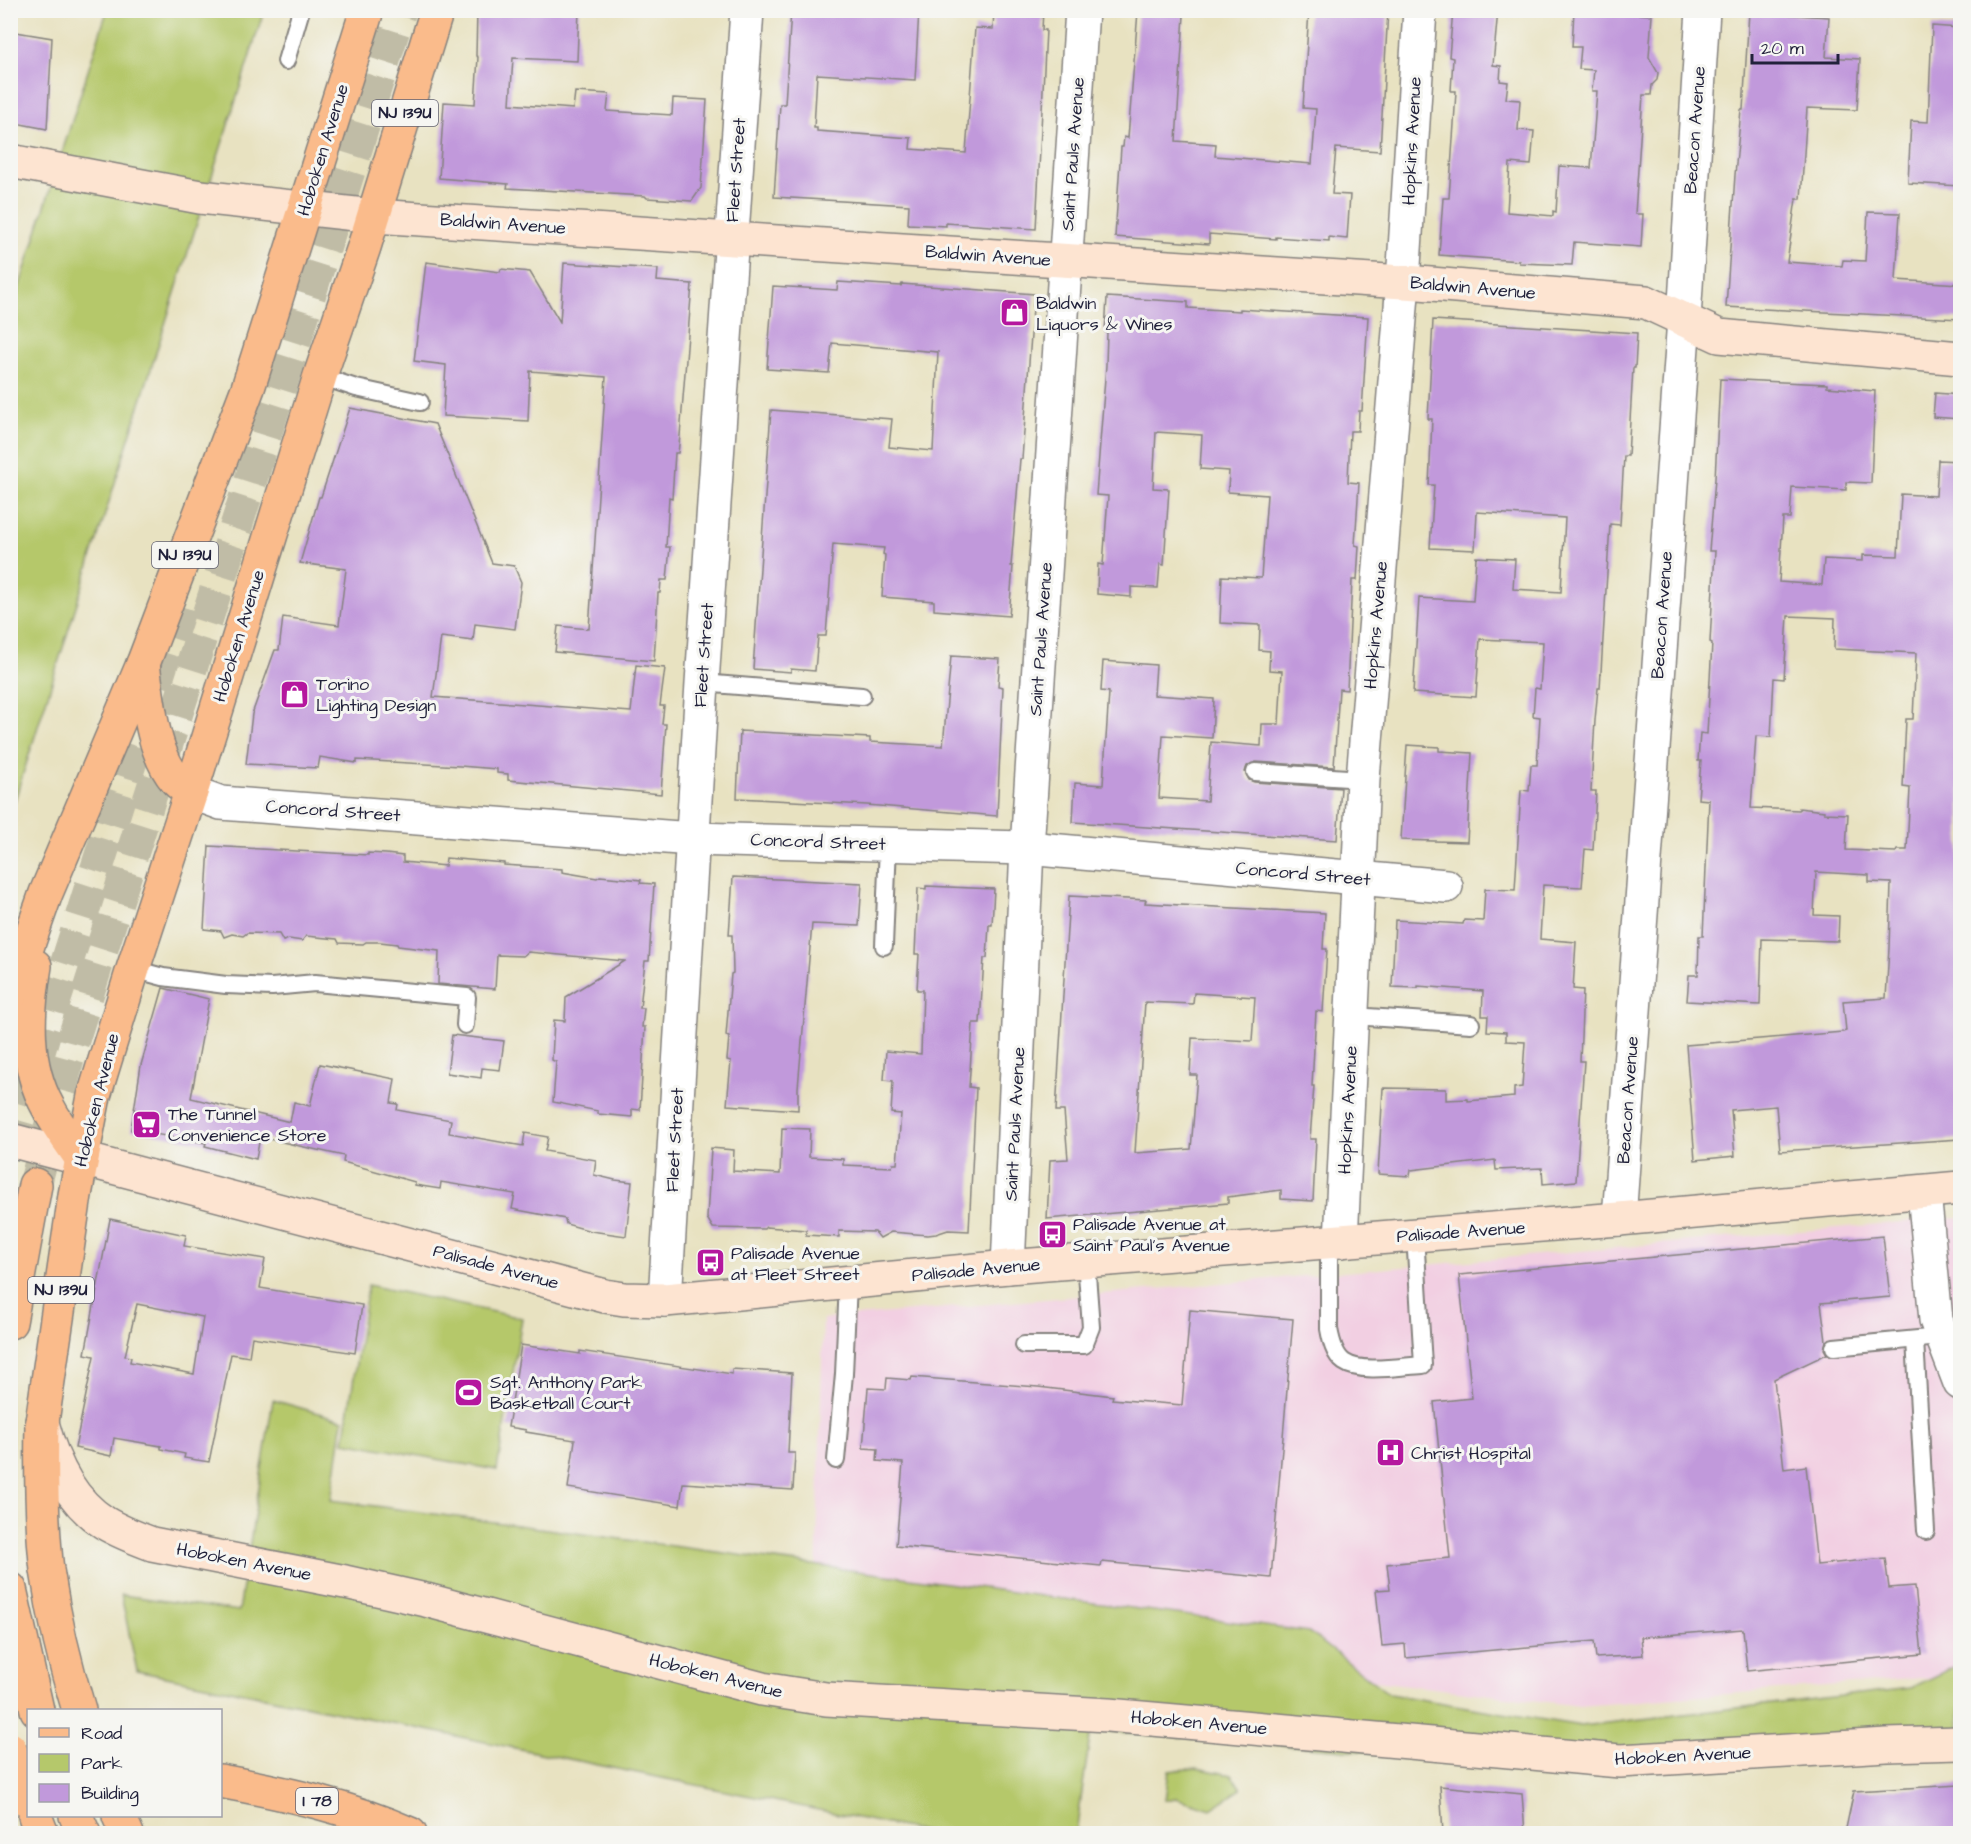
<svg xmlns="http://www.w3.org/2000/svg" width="1971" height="1844" font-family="'Architects Daughter',sans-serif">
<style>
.built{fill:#f2cfe2}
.green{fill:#b5c86b;stroke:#6c7553;stroke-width:1.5}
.building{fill:#c199db;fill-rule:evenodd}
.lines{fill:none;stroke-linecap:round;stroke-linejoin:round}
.highway-tunnel{stroke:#c0bca6;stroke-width:33;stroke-dasharray:33 16;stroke-linecap:butt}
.lane-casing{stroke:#85827e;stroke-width:20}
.street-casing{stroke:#85827e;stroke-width:36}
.secondary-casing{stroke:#85827e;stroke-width:36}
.primary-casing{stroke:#85827e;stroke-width:36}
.highway-casing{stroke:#85827e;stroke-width:36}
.lane{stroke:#fff;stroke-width:16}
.street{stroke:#fff;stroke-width:33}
.secondary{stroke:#fde4d1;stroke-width:33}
.primary{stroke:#fabb8b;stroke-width:33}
.highway{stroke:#fabb8b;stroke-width:33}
.highway-bridge-casing{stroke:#85827e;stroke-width:36;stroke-linecap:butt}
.highway-bridge{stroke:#fabb8b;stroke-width:33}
.labels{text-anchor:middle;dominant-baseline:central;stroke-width:6;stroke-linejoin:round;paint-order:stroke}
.shield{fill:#f6f6f2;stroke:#626272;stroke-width:1.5}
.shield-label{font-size:16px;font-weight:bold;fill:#22223b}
.street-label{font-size:18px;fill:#22223b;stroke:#f6f6f2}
.poi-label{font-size:18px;fill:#22223b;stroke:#f6f6f2;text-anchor:start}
</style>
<rect width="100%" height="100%" fill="#f6f6f2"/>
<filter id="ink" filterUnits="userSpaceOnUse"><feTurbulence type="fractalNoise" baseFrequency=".0167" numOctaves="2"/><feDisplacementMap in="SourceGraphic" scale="12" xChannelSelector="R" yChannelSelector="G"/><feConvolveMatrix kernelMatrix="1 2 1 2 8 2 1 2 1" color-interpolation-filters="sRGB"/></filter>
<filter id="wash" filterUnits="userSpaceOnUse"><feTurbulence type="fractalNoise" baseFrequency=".008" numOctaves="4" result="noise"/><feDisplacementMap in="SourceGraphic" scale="24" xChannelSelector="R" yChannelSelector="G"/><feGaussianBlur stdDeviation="1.35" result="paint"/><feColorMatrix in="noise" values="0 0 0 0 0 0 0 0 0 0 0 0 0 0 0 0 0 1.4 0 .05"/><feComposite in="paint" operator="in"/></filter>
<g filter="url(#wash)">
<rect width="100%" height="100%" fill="#e8e2c1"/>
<path class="built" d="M1960 1217V1675L1580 1706 1343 1677 816 1586 823 1319Z"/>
<g class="green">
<path d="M107 11H264L11 812V313Z"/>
<path d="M368 1285 522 1318 497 1470 344 1442Z"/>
<path d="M273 1400 343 1420 331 1500 1309 1632 1389 1694 1581 1726 1911 1688 1960 1664V1740L1523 1764 1091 1730 1076 1833H932L137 1671 121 1595 239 1611Z"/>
<path d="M1196 1768 1232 1775 1241 1789 1211 1809 1176 1798 1165 1800 1169 1771Z"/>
</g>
<g id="blocks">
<g class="building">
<path d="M477 10H579L577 61 513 58 510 104 573 109 575 92 609 94 607 111 672 115 673 98 707 100 701 188 692 201 647 198 645 196 507 188 508 184 439 178 444 102 475 104 478 57 476 56Z"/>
<path d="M791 10H919L915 80 817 74 814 128H817V131L911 138 910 149 966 153 975 28 993 29 994 10H1043L1042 30H1046L1036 229 946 223V226L908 224 909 205 774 197 780 104H785Z"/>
<path d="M1309 10H1388L1380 151 1336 148 1332 194 1350 195 1347 239 1329 237V241L1276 237V239L1209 234V244L1115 237 1121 147H1123L1124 137 1128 138 1138 11 1184 15 1176 141 1216 144 1215 156 1312 164 1316 109 1303 108Z"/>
<path d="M1453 10H1498L1493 65 1501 66 1500 81 1508 82 1506 99 1520 100 1518 130 1534 131 1531 165 1510 163 1507 212 1553 216V211L1556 212 1559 166 1591 168 1597 91H1592L1594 70 1579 69 1581 47H1572L1574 10 1652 15 1649 57 1658 73 1657 80 1652 85 1651 95H1643L1635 214H1643L1641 247 1574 242 1572 265 1519 263V261L1439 255 1443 198H1449L1454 124 1456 91H1451L1453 58 1449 57Z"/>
<path d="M1749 12 1829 17 1826 57 1860 59 1857 110 1807 108 1801 199H1796L1787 262 1842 266 1843 260 1865 261 1868 212 1900 213 1896 280 1960 284V319L1726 307 1735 175 1741 110H1743Z"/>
<path d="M1932 26 1960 28V186L1908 183 1911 121 1928 122Z"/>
<path d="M10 31 52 38 47 129 10 122Z"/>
<path d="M426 262 500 272 501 269 530 272 560 322 564 263 658 269 657 281 692 284 680 436 678 453H675L672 498 669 497 666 547H670L667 580H661L660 593H658L654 661 555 652 558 626 589 629 606 377 530 371 528 421 443 416 446 365 414 361Z"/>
<path d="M838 282 901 286 902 284 1034 294 1022 459H1020L1011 566H1013L1009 616 934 610V601L882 597 885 555 883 554 884 548 833 544 826 636H818L815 671 791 669V672L753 669 771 410 892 419 889 447 933 451 938 352 832 343 829 373 767 369 773 286 837 290Z"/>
<path d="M1107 297 1188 302V308L1240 311V309L1368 317 1362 411H1359L1358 431H1350L1348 482 1359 483 1355 545 1359 546 1357 580H1352L1347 690 1339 689 1334 767 1256 762 1247 766 1245 772 1249 780 1254 782 1341 788 1337 840 1073 822 1075 783 1103 785 1109 692 1101 691 1103 661 1156 665 1154 695 1214 699 1212 738 1163 735 1159 798 1207 801 1211 742 1261 746 1262 724H1279L1282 671 1269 670 1270 651 1259 650 1260 625 1220 623 1222 576 1261 578 1267 495 1228 492 1229 471 1200 469 1202 435 1156 432 1153 488 1169 489 1164 565 1160 564 1158 588 1131 587V597L1097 594 1098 564 1103 565 1108 496 1096 495 1106 365 1107 332H1105Z"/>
<path d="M1433 320 1637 333 1635 368H1633L1628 456H1624L1620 525 1610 524 1600 688H1598L1595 720 1591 791H1596L1593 850 1585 849 1582 887 1543 885 1540 939 1576 942 1573 989 1583 990 1580 1061H1584L1576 1181 1543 1184 1542 1168 1496 1170 1495 1160 1411 1170 1410 1176 1378 1174 1383 1088 1446 1089V1100L1468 1099V1101L1514 1097V1088L1522 1087 1525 1042 1506 1041V1032L1487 1031 1488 1016H1482L1483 991 1418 986V988L1392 987 1395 920 1463 924 1464 920 1483 921 1485 889 1515 890 1521 790 1529 791 1531 765H1537L1540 717 1533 716 1535 688 1540 689 1543 642 1480 639 1476 697 1413 693 1419 598 1473 601 1476 557 1515 559 1513 589 1561 592 1565 518 1477 512 1475 550 1430 548 1434 485H1429L1432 419H1428Z"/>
<path d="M1720 379 1827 384V387L1875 391 1871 483 1846 482V490L1792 487 1790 518H1783L1779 582 1822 585 1824 559 1863 561V555L1898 556 1901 494 1936 496 1938 460 1960 461V1032H1958L1960 1087 1956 1088 1960 1139 1780 1151 1776 1106 1731 1110 1735 1156 1695 1160 1686 1045 1843 1032 1846 1031 1843 1001 1886 998 1889 948 1891 883 1869 882V875L1816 872 1814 915 1839 916 1838 941 1762 939 1760 1005 1687 1001 1689 975H1698L1699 936H1703L1709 800 1698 799 1701 761H1698L1700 733 1707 734 1712 643 1710 642 1715 551H1709L1715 479ZM1788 616 1835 618 1834 649 1916 653 1913 719H1906L1903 787 1910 788 1907 850H1897L1896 852 1846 850 1848 814 1824 813V811L1799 808V810L1751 808 1756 736 1771 737 1774 678 1784 679Z"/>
<path d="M1935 393 1960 395V419L1933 417Z"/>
<path d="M350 408 435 424 492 563 514 566 521 582 515 629 475 624 473 641 441 637 433 697 631 712 636 665 665 668 660 706H664L662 724H666L661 794 508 780V774L497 773V769L460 766 357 760V763L320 757 318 768 246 764 252 714 275 650H279L283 617 339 625 346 569 300 563 319 497H321Z"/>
<path d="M951 656 1000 659 998 686 1003 687 997 816 867 805 737 798 740 731 870 738V742L943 746Z"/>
<path d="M1407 745 1439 747V751L1472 753 1467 842 1401 840Z"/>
<path d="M209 846 368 855V853L386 854 403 856V862L445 866 446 858 504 863V865L562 869V872L597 878 600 876 641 880 640 883 654 884 649 961H645L640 1008H644L642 1027H645L640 1110 632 1109V1117L598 1114V1111L553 1102 556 1062 552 1060 554 1020 565 1021 566 997 625 961 528 952 523 956 497 955 495 989 438 984 439 951 398 946 397 944 380 942H366L363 944 339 943 337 939 306 936 302 941 289 939 283 941 279 934 247 933 243 936 232 934 224 937 221 931 204 929Z"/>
<path d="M733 877 862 883 859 926 812 924 798 1088V1110L727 1105 731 1061 727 1060 729 1037 726 1036 731 974 733 973 732 935H729Z"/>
<path d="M926 886 994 889 992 925H989L987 958H984L980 1023H973L969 1087 976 1088 969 1231 948 1230 936 1234 928 1235 891 1232 880 1238 875 1232 839 1231V1237L806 1235V1230L766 1227 764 1229 713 1228 707 1218 711 1148 734 1150 733 1171 780 1174 782 1128 810 1129 809 1157 843 1159V1165L892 1167 893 1164H897L901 1114 891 1113 893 1081 884 1080 886 1051 921 1054 923 990H917L919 954H915L918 888 926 889Z"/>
<path d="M1069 896 1146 900 1145 903 1325 913 1323 949H1327L1323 1012 1316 1011 1312 1086H1314L1310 1139H1316L1313 1201 1281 1199V1190L1228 1197V1203L1047 1219 1050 1160 1068 1159 1064 1111H1056ZM1194 993 1255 997 1252 1041 1192 1038 1190 1075H1197L1191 1149 1135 1153 1145 1002 1193 1004Z"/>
<path d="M163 988 209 999 191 1098 290 1122 294 1102 310 1106 320 1064 395 1079 391 1103 398 1104 397 1110 451 1120 449 1133 523 1146 525 1133 548 1137 545 1151 596 1160 594 1175 615 1180 632 1182 626 1236 591 1231 566 1224 565 1219 512 1209 515 1194 441 1182 440 1189 415 1185V1182L343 1162 344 1156 260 1137 256 1159 205 1146 206 1143 131 1130 141 1065Z"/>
<path d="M452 1035 504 1041 500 1070 482 1068 481 1078 447 1073Z"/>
<path d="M110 1219 186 1235 184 1246 265 1259 260 1288 362 1305 355 1353 252 1337 249 1357 231 1354 209 1462 184 1458 185 1454 161 1449V1446L114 1438 111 1456 75 1448 94 1356 85 1354ZM137 1304 203 1317 194 1374 130 1362 131 1357 125 1356Z"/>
<path d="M1883 1236 1890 1297 1821 1303 1826 1341 1824 1349 1827 1354 1774 1379 1784 1469 1806 1466 1817 1565 1885 1558 1889 1588 1915 1586 1922 1654 1747 1671 1743 1629 1641 1637 1643 1655 1596 1658 1594 1641 1406 1658 1405 1644 1382 1646 1376 1590 1390 1589 1387 1564 1450 1558 1434 1402 1472 1398 1459 1275Z"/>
<path d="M1190 1310 1293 1319 1271 1578 1102 1562 1101 1566 896 1546 903 1463 877 1461 878 1449 863 1448 868 1388 886 1389 887 1378 911 1380 912 1377 1038 1387 1113 1396 1112 1399 1182 1405Z"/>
<path d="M521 1345 580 1354V1351L732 1374V1369L792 1373 788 1453H795L793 1490 683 1483 680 1506 568 1488 575 1440 526 1432V1430L508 1427Z"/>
<path d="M1960 1785V1833H1845L1854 1791Z"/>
<path d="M1440 1786 1522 1794 1525 1833H1443Z"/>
</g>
</g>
</g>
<g filter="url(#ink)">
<use href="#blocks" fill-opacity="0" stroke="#85827e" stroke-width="1.5"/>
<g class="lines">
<g class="highway-tunnel">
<path d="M10 1152 45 1031 181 604"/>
<path d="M35 1185 73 1040 400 10"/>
</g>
<defs>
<g id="lane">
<path d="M286 61 301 10"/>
<path d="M320 376 356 388 420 402"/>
<path d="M702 683 862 696"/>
<path d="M1255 772 1363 779"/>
<path d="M884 946 888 844"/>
<path d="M133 969 163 977 226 985 272 987 315 983 467 997 465 1025"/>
<path d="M1353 1016 1471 1024"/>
<path d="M1329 1242V1329C1331 1340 1334 1355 1344 1362 1361 1374 1402 1366 1423 1365L1415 1235"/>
<path d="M1915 1340 1926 1531"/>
<path d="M1024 1345H1084L1091 1327 1086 1261"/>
<path d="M1834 1347 1960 1335"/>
<path d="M836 1460 844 1374 848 1282"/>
</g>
<g id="street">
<path d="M191 792 221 803 692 839 1027 848 1446 886"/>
<path d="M1924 1192 1936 1320 1960 1383"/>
<path d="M1619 1219 1684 319 1703 10"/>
<path d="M1341 1241 1363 779 1403 282 1420 10"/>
<path d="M1008 1267 1027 848 1082 10"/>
<path d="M665 1300 702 683 747 10"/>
</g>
<g id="secondary">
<path d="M10 161 200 197 374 216 1419 283 1646 302 1719 336 1960 358"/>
<path d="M10 1140 605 1296 624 1299 665 1300 1008 1267 1619 1219 1960 1188"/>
<path d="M42 1423C52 1461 71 1502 105 1523 120 1532 136 1538 152 1544L345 1582 426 1600 762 1689 826 1699 1108 1715 1620 1761 1887 1745 1960 1743"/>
</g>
<g id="primary">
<path d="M143 664C148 699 152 753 176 780 180 785 186 788 191 792"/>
<path d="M35 966C27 1013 24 1064 48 1107 57 1125 70 1141 81 1158"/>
<path d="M10 996 46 893 143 664 248 388 367 10"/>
<path d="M42 1422 75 1195 94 1096 133 969 191 792 320 376 364 247 437 10"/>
</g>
<g id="highway">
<path d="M10 1322 35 1185"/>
<path d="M42 1422C41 1472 41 1521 47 1570 54 1618 65 1665 79 1710"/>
<path d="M10 1589 37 1710"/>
<path d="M220 1781C286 1793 349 1807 410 1834"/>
<path d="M35 1816 42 1834"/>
<path d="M76 1816 84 1834"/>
<path d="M119 1816 127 1834"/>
</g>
</defs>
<use href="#lane" class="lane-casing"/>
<use href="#street" class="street-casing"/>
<use href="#secondary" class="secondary-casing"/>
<use href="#primary" class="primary-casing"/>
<use href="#highway" class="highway-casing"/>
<use href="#lane" class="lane"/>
<use href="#street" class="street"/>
<use href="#secondary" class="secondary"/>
<use href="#primary" class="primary"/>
<use href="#highway" class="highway"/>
<defs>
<path id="highway-bridge" d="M10 1749 28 1800"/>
</defs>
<use href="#highway-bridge" class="highway-bridge-casing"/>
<use href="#highway-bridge" class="highway-bridge"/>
</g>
</g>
<defs>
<symbol id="shop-square" viewBox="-11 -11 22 22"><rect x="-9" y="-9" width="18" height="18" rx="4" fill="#b5179e" stroke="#f6f6f2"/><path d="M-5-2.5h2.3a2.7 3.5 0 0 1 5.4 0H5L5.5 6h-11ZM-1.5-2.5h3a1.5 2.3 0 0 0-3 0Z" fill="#fff"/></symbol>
<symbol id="supermarket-square" viewBox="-11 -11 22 22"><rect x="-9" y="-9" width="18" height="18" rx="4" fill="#b5179e" stroke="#f6f6f2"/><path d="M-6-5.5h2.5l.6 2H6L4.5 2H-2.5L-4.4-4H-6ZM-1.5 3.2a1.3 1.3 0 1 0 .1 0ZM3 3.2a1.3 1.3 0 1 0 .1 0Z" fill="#fff"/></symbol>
<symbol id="bus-square" viewBox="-11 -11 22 22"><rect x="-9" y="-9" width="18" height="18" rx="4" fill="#b5179e" stroke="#f6f6f2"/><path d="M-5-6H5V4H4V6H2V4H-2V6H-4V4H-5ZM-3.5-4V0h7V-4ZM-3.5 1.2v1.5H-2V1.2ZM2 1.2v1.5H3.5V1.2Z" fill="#fff"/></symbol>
<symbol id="stadium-square" viewBox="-11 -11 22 22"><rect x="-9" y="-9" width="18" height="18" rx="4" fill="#b5179e" stroke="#f6f6f2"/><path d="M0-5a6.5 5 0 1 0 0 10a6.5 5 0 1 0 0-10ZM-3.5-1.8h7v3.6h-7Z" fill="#fff"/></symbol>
<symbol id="hospital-square" viewBox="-11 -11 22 22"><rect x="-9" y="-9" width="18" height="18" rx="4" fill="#b5179e" stroke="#f6f6f2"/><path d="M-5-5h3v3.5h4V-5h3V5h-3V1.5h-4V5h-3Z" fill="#fff"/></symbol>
</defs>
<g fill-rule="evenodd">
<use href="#shop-square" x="998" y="296" width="33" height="33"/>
<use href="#shop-square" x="278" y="678" width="33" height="33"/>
<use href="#supermarket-square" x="130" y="1108" width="33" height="33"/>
<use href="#bus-square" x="1036" y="1218" width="33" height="33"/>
<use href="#bus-square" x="694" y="1246" width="33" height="33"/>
<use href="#stadium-square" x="452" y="1376" width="33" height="33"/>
<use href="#hospital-square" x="1374" y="1436" width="33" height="33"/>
</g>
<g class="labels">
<g class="shield">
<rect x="372" y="100" width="66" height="26" rx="4.5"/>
<rect x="152" y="542" width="66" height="26" rx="4.5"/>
<rect x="28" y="1277" width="66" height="26" rx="4.5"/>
<rect x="296" y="1788" width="42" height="26" rx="4.5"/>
</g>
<g class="shield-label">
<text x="405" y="113">NJ 139U</text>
<text x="185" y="555">NJ 139U</text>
<text x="61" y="1290">NJ 139U</text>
<text x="317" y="1801">I 78</text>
</g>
<g class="street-label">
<text transform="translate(1695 130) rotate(-86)">Beacon Avenue</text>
<text transform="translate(1412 141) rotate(-87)">Hopkins Avenue</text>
<text transform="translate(323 150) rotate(-73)">Hoboken Avenue</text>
<text transform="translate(1073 154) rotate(-86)">Saint Pauls Avenue</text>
<text transform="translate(736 170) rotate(-86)">Fleet Street</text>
<text transform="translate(503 224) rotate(4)">Baldwin Avenue</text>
<text transform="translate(988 256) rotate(4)">Baldwin Avenue</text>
<text transform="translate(1473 288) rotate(5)">Baldwin Avenue</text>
<text transform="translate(1662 615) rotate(-86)">Beacon Avenue</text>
<text transform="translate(1376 625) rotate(-85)">Hopkins Avenue</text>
<text transform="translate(239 636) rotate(-73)">Hoboken Avenue</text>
<text transform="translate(1041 639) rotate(-86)">Saint Pauls Avenue</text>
<text transform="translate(704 655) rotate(-86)">Fleet Street</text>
<text transform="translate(333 811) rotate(4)">Concord Street</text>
<text transform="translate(818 842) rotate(2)">Concord Street</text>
<text transform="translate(1303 874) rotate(5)">Concord Street</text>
<text transform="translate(97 1100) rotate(-76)">Hoboken Avenue</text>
<text transform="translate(1628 1100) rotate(-86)">Beacon Avenue</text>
<text transform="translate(1348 1110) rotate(-87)">Hopkins Avenue</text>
<text transform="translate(1015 1124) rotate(-87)">Saint Pauls Avenue</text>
<text transform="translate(675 1140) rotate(-87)">Fleet Street</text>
<text transform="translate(1461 1232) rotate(-4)">Palisade Avenue</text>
<text transform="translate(496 1267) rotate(15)">Palisade Avenue</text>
<text transform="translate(976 1270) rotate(-5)">Palisade Avenue</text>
<text transform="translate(244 1562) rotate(11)">Hoboken Avenue</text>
<text transform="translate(716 1676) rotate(14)">Hoboken Avenue</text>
<text transform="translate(1199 1723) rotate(5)">Hoboken Avenue</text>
<text transform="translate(1683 1756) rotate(-3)">Hoboken Avenue</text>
</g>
<g class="poi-label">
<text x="1036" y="303">Baldwin<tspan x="1036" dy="21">Liquors &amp; Wines</tspan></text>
<text x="316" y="684">Torino<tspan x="316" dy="21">Lighting Design</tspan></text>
<text x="168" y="1114">The Tunnel<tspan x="168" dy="21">Convenience Store</tspan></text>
<text x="1073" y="1224">Palisade Avenue at<tspan x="1073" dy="21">Saint Paul's Avenue</tspan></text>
<text x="731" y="1253">Palisade Avenue<tspan x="731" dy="21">at Fleet Street</tspan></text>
<text x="490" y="1382">Sgt. Anthony Park<tspan x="490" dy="21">Basketball Court</tspan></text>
<text x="1411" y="1453">Christ Hospital</text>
</g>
</g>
<rect width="1971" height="1844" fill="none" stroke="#f6f6f2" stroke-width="36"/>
<rect x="27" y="1709" width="195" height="108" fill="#f6f6f2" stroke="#a1a1a9" stroke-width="1.5"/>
<rect x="39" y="1728" width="30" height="9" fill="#fabb8b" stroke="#a1a1a9" stroke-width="1.5"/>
<text x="81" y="1739" font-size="18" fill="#22223b">Road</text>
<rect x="39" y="1754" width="30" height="18" fill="#b5c86b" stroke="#a1a1a9" stroke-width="1.5"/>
<text x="81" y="1769" font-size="18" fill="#22223b">Park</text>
<rect x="39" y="1784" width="30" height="18" fill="#c199db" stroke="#a1a1a9" stroke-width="1.5"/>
<text x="81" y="1799" font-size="18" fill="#22223b">Building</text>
<path d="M1752 54v9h86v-9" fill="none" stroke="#22223b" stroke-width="3"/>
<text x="1761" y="54" font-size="18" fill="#22223b" stroke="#f6f6f2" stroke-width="4.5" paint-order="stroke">20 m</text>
</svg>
